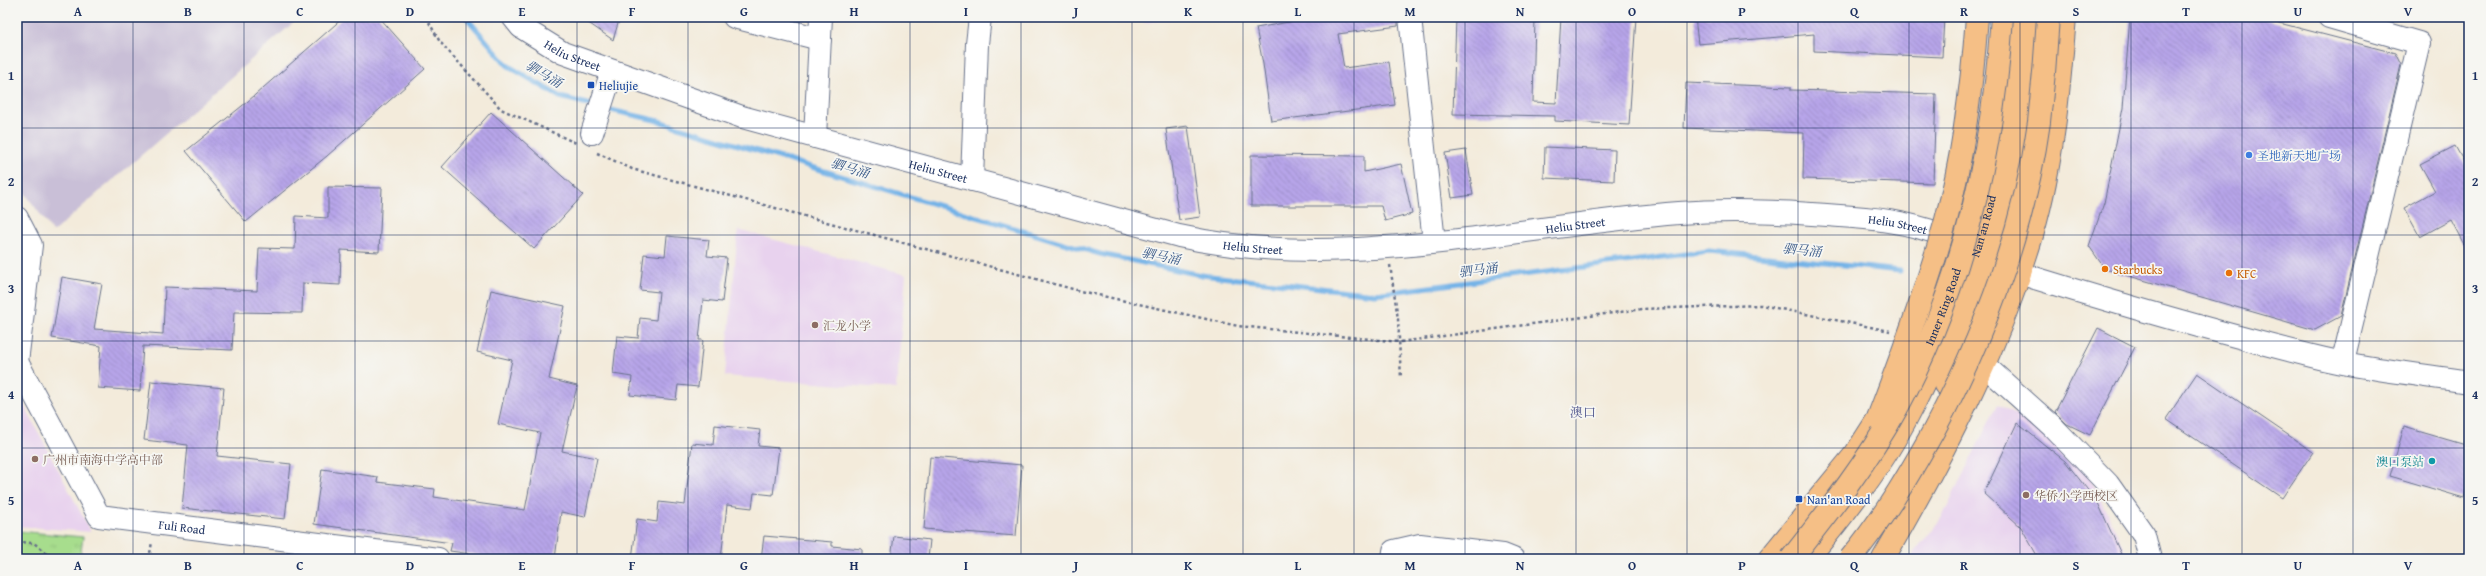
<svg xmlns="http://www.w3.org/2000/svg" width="2486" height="576" font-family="'Gentium Book Plus','Noto Serif SC',serif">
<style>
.built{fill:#e8d2ee}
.industrial{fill:#c9bfd7}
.park{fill:url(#park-tufts);stroke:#618676}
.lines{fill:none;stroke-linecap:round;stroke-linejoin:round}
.stream{stroke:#74b3e7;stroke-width:5}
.building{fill:url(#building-back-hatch)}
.minor-casing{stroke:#67718a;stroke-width:24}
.major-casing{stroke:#67718a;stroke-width:24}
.path{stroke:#67718a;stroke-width:2.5;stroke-dasharray:3 3;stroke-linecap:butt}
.minor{stroke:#fff;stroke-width:22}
.major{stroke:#f5bf86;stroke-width:22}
.highway-bridge-casing{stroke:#67718a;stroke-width:24;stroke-linecap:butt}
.highway-bridge{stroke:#f5bf86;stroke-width:22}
.grid{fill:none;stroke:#1b2f5e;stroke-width:1;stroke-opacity:0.55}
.transit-dot{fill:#1a4fb4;stroke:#f6f6f2;stroke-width:1.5}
.shop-dot{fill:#3f7fe0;stroke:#f6f6f2;stroke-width:1.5}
.food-dot{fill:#e8710a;stroke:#f6f6f2;stroke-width:1.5}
.education-dot{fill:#8d6e63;stroke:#f6f6f2;stroke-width:1.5}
.culture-dot{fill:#0f9aa8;stroke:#f6f6f2;stroke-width:1.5}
.labels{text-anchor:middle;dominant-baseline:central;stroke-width:3.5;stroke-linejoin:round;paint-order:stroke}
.street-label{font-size:12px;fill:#1b2f5e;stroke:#f6f6f2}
.transit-label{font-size:12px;fill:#164399;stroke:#f6f6f2;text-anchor:start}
.shop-label{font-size:12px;fill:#366cbe;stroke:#f6f6f2;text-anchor:start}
.food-label{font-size:12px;fill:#c56008;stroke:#f6f6f2;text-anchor:start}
.education-label{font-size:12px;fill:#785e54;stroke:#f6f6f2;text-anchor:start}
.culture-label{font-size:12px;fill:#0d838f;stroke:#f6f6f2;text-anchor:end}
.water-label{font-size:13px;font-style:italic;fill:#365787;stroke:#f6f6f2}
.neighbourhood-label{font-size:13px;fill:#52588f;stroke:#f6f6f2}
.neatline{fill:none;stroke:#1b2f5e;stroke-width:1.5}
.grid-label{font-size:13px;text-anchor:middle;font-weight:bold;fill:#1b2f5e}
</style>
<defs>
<pattern id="park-tufts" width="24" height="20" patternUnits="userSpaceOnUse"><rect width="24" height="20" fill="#a7dd8d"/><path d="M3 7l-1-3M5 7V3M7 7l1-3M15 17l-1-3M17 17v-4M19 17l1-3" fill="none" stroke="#8fbe7c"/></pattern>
<pattern id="building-back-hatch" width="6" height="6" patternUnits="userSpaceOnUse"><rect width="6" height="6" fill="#b7a5e9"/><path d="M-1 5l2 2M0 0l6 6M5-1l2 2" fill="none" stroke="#9487c0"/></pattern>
</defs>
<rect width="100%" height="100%" fill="#f6f6f2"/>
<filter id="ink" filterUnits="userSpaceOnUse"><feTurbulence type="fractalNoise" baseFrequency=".025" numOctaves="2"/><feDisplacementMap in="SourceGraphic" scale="8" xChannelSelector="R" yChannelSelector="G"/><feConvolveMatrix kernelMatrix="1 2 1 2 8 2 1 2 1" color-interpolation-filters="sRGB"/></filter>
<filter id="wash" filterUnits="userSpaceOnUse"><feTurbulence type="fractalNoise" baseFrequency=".012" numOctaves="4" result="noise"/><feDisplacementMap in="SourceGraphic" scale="16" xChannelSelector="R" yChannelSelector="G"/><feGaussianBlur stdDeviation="0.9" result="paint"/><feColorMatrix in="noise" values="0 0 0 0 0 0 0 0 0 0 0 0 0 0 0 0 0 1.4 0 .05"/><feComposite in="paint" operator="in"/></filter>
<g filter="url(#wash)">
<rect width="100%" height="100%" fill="#f3ebdb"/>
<g class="built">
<path d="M1143 17H1187L1144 23Z"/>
<path d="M738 230 906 275 896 389 725 376Z"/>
<path d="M17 392 91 532 17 526Z"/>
<path d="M1998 404 2039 428 2088 473 2129 559H1910L1942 517Z"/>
</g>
<path class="industrial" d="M20 17H300L53 232 17 182V20Z"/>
<path class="park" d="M17 531 83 537 80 559H17Z"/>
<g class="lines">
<g class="stream">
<path d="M466 17 507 65 560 97 596 106"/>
<path d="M606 109 655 120 1100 254 1201 275 1375 294 1709 251 1900 271"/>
</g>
</g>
<g id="blocks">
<g class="building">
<path d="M344 17H379L425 69 327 156 246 222 186 151 247 102Z"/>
<path d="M580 17H620L613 40Z"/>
<path d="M1317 17H1398V26L1338 34 1344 68 1389 62 1395 105 1271 121 1263 64 1256 28Z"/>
<path d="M1456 17H1535L1533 102 1556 103 1561 17H1636L1629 125 1555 121V116L1453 114Z"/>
<path d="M1695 17H1944L1942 57 1814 51V34L1698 44Z"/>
<path d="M2130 17H2256L2395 53 2401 65 2341 316 2315 330 2105 269 2089 246 2104 203 2123 108Z"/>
<path d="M1686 83 1791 87V90L1936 94 1933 183 1803 179 1804 133 1684 128Z"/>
<path d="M491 112 583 195 534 249 442 167Z"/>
<path d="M1188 126 1200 217 1179 220 1166 129Z"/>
<path d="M2455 146 2469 171V254L2451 220 2420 237 2404 208 2435 191 2420 164Z"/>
<path d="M1545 147 1615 150 1614 181 1544 178Z"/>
<path d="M1466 150 1473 195 1452 198 1445 153Z"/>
<path d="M1251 155 1364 156V172L1401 164 1412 214 1385 221 1381 206H1251Z"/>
<path d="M328 187 382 188 379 252 341 250 340 285 303 283 302 313 234 312 232 350 143 346 140 391 98 388 101 346 52 338 62 277 102 284 94 329 163 334 165 287 257 291 259 248 295 249 296 216 328 218Z"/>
<path d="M667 236 709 240 707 256 727 258 722 302 703 300 699 340H703L698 387 678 385 676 400 630 395 632 377 613 374 617 336 638 338 640 318 656 320 659 292 640 290 644 254 665 256Z"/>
<path d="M491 290 565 306 549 379 577 386 562 451 597 458 585 517 561 512 555 559H507L450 551 452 543 314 524 322 469 378 477 377 482 435 489 434 497 525 510 540 433 498 424 512 360 477 352Z"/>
<path d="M2098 328 2135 347 2090 435 2067 424 2055 412Z"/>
<path d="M2197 373 2313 452 2282 498 2166 419Z"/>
<path d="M151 381 224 388 217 456 291 464 285 519 182 508 188 445 144 440Z"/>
<path d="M2017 423 2065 461 2098 503 2121 554 2104 559H2039L2021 527 1984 493Z"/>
<path d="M715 425 760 430 758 446 779 448 773 495 754 493 752 508 727 505 721 559H632L637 519 657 522 659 502 685 505 692 443 713 445Z"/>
<path d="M2404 427 2469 446V480L2464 498 2390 476Z"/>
<path d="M930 457 1022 465 1016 536 924 529Z"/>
<path d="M764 536 832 542V546L862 549V559H761Z"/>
<path d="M894 536 930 540 928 559H891Z"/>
</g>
</g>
</g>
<g filter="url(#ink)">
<use href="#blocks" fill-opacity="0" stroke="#67718a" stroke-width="1"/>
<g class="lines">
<defs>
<g id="minor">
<path id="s1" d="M513 17 521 27 563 53 742 117 1179 236C1345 273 1514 226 1679 213 1741 208 1803 213 1865 218 1897 221 1931 228 1960 243 1986 255 2010 271 2038 279 2129 307 2220 333 2312 356 2363 369 2417 374 2469 382"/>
<path d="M734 17 820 39"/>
<path d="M1410 17 1434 242"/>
<path d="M2329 17 2419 43 2343 361"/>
<path d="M592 133 612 71"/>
<path d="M815 137 821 17"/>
<path d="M972 180 977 44 980 17"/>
<path d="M17 218 31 245 17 362"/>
<path id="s2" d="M17 362 99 516 438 559"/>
<path d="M1984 365 2052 426 2108 484 2144 535 2150 559"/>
<path d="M1393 559 1394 551 1420 545 1503 555 1513 559"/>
</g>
<g id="major">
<path d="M1945 385C1959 353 1975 321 1986 287 2015 200 2031 109 2035 17"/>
<path d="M1769 559 1856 453 1888 403"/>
<path id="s3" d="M1807 559C1843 516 1879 470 1905 421 1954 329 1988 229 2006 125 2012 90 2013 53 2015 17"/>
<path d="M1883 559C1943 455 1999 348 2033 232 2053 162 2059 89 2065 17"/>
</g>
</defs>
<use href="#minor" class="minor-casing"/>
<use href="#major" class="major-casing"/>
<g class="path">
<path d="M426 17 440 42 501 109 576 143"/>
<path d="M597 153 632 169 1080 291 1238 326 1400 342 1642 309 1761 305 1890 331"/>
<path d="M1390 265 1398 319 1401 378"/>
<path d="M17 542 34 543 53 559"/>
<path d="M149 559 152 542"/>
</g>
<use href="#minor" class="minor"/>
<use href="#major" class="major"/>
<defs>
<g id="highway-bridge">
<path d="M1878 418C1903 353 1927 288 1946 220 1964 154 1972 85 1977 17"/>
<path id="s4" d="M1791 559C1829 511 1867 463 1897 408 1963 286 1993 154 2002 17"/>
<path d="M1850 559C1883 519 1909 475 1934 430 1985 334 2024 230 2039 122 2043 87 2046 52 2048 17"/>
</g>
</defs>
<use href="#highway-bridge" class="highway-bridge-casing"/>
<use href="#highway-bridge" class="highway-bridge"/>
</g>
</g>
<path class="grid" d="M133 17V559M244 17V559M355 17V559M466 17V559M577 17V559M688 17V559M799 17V559M910 17V559M1021 17V559M1132 17V559M1243 17V559M1354 17V559M1465 17V559M1576 17V559M1687 17V559M1798 17V559M1909 17V559M2020 17V559M2131 17V559M2242 17V559M2353 17V559M17 128H2469M17 235H2469M17 341H2469M17 448H2469"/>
<g class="transit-dot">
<rect x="587" y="81" width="8" height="8" rx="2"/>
<rect x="1795" y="495" width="8" height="8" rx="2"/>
</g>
<circle class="shop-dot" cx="2249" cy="155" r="4"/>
<g class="food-dot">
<circle cx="2105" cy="269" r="4"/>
<circle cx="2229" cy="273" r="4"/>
</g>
<g class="education-dot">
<circle cx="815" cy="325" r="4"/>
<circle cx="35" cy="459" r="4"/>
<circle cx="2026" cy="495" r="4"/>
</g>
<circle class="culture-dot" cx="2432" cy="461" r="4"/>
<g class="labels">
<g class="street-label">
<text stroke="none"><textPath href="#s1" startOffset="72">Heliu Street</textPath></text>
<text stroke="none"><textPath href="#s1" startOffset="456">Heliu Street</textPath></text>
<text stroke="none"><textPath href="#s1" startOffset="1428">Heliu Street</textPath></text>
<text stroke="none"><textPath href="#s1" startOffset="1104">Heliu Street</textPath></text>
<text stroke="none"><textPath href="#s3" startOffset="380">Nan'an Road</textPath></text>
<text stroke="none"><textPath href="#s1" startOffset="780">Heliu Street</textPath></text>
<text stroke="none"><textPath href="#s4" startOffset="296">Inner Ring Road</textPath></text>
<text stroke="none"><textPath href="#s2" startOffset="258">Fuli Road</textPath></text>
</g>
<g class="transit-label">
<text x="599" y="85">Heliujie</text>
<text x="1807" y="499">Nan'an Road</text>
</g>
<g class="shop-label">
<text x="2257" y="155">圣地新天地广场</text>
</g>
<g class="food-label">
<text x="2113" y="269">Starbucks</text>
<text x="2237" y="273">KFC</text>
</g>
<g class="education-label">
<text x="823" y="325">汇龙小学</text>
<text x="43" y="459">广州市南海中学高中部</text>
<text x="2034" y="495">华侨小学西校区</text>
</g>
<g class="culture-label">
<text x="2424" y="461">澳口泵站</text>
</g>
<g class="water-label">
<text transform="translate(544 74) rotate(31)">驷马涌</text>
<text transform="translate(850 168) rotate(17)">驷马涌</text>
<text transform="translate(1802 250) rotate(6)">驷马涌</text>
<text transform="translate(1161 256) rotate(12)">驷马涌</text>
<text transform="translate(1478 270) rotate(-7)">驷马涌</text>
</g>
<g class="neighbourhood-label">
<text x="1583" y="412">澳口</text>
</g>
</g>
<rect width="2486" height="576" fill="none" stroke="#f6f6f2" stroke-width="44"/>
<rect x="22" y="22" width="2442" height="532" class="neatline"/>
<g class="grid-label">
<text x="78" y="16">A</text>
<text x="188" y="16">B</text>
<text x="300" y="16">C</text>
<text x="410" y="16">D</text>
<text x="522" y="16">E</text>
<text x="632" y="16">F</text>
<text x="744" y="16">G</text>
<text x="854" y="16">H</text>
<text x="966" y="16">I</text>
<text x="1076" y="16">J</text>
<text x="1188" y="16">K</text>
<text x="1298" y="16">L</text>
<text x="1410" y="16">M</text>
<text x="1520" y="16">N</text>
<text x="1632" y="16">O</text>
<text x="1742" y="16">P</text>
<text x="1854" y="16">Q</text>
<text x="1964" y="16">R</text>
<text x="2076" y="16">S</text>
<text x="2186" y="16">T</text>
<text x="2298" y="16">U</text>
<text x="2408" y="16">V</text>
<text x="11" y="80">1</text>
<text x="2475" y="80">1</text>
<text x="11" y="186">2</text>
<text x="2475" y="186">2</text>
<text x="11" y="293">3</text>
<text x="2475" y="293">3</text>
<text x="11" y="399">4</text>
<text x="2475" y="399">4</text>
<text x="11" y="505">5</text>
<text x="2475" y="505">5</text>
<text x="78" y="570">A</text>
<text x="188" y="570">B</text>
<text x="300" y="570">C</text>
<text x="410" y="570">D</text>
<text x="522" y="570">E</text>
<text x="632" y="570">F</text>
<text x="744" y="570">G</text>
<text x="854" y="570">H</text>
<text x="966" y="570">I</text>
<text x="1076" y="570">J</text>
<text x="1188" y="570">K</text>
<text x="1298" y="570">L</text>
<text x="1410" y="570">M</text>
<text x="1520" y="570">N</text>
<text x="1632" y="570">O</text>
<text x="1742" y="570">P</text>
<text x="1854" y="570">Q</text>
<text x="1964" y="570">R</text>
<text x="2076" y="570">S</text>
<text x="2186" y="570">T</text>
<text x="2298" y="570">U</text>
<text x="2408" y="570">V</text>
</g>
</svg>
